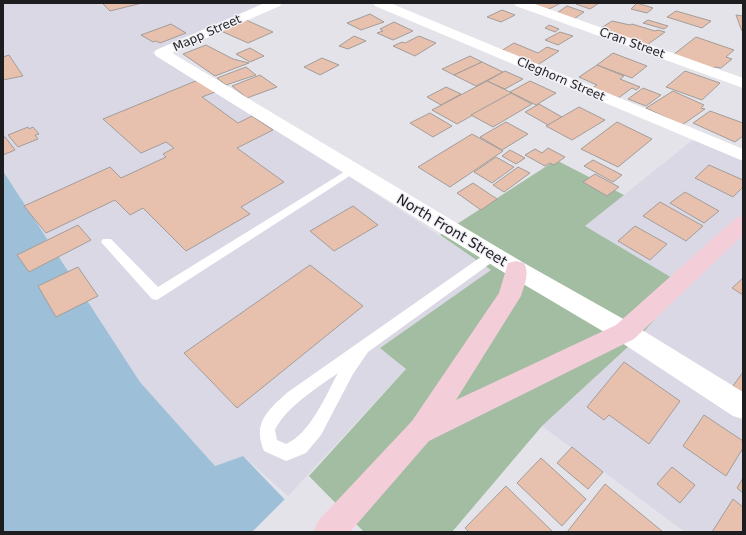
<svg xmlns="http://www.w3.org/2000/svg" width="746" height="535" font-family="'DejaVu Sans',sans-serif">
<style>
.built{fill:#dbd8e5}
.green{fill:#a2bda2}
.water{fill:#9dc0d8}
.pier{fill:#e4e3e9}
.building{fill:#e7c1ae;stroke:#a29d9a}
.lines{fill:none;stroke-linecap:round;stroke-linejoin:round}
.service{fill:#fff;fill-rule:evenodd}
.minor{fill:#fff;fill-rule:evenodd}
.tertiary{fill:#fff;fill-rule:evenodd}
.secondary{fill:#f3ced8;fill-rule:evenodd}
.labels{text-anchor:middle;dominant-baseline:central;stroke-width:3;stroke-linejoin:round;paint-order:stroke}
.far-street-label{font-size:12px;fill:#1d1d1f;stroke:#f1f0f6}
.street-label{font-size:14px;fill:#1d1d1f;stroke:#f1f0f6}
</style>
<rect width="100%" height="100%" fill="#e4e3e9"/>
<g class="built">
<path d="M3 3 261 4 152 52 275 128 492 270 381 347 406 369 288 496 243 456 215 466 140 382 3 171Z"/>
<path d="M699 135 743 153V532H685L542 426 642 334 684 285 585 226Z"/>
</g>
<path class="green" d="M556 160 624 195 585 226 684 285 642 334 542 426 452 532H364L309 476 406 369 380 348 491 270 440 235Z"/>
<path class="water" d="M3 171 140 382 215 466 243 456 316 532H3Z"/>
<path class="pier" d="M286 498 318 532H252Z"/>
<g class="building">
<path d="M102 3H142L110 11Z"/>
<path d="M528 3H561L545 11Z"/>
<path d="M578 3H599L590 9 576 4Z"/>
<path d="M637 3 653 8 647 13 631 9Z"/>
<path d="M567 6 584 12 574 19 557 13Z"/>
<path d="M502 10 515 15 501 22 487 17Z"/>
<path d="M676 11 711 21 702 28 667 17Z"/>
<path d="M370 14 384 22 361 30 347 23Z"/>
<path d="M736 15 743 16V31H742Z"/>
<path d="M246 20 273 32 248 43 221 31Z"/>
<path d="M648 20 668 26 664 29 643 23Z"/>
<path d="M612 21 630 25 632 24 655 31 658 30 665 32 644 47 598 30Z"/>
<path d="M394 22 413 31 393 40 377 33 383 31 380 29Z"/>
<path d="M171 24 186 33 160 43 156 41 153 42 141 35Z"/>
<path d="M549 25 559 29 555 32 545 28Z"/>
<path d="M560 32 573 36 558 45 545 40Z"/>
<path d="M354 36 366 41 348 49 339 46Z"/>
<path d="M419 36 436 43 415 56 393 46 402 42 405 43Z"/>
<path d="M696 37 734 50 726 57 732 59 721 68 715 67 713 68 673 55Z"/>
<path d="M514 43 538 53 547 47 559 51 536 66 501 51Z"/>
<path d="M206 45 233 59 249 63 215 76 183 54Z"/>
<path d="M250 48 264 56 250 62 236 54Z"/>
<path d="M613 53 647 66 632 78 597 65Z"/>
<path d="M9 55 23 76 3 80V57Z"/>
<path d="M470 56 482 62 454 75 442 69Z"/>
<path d="M322 58 339 65 320 75 304 67Z"/>
<path d="M482 62 503 72 476 86 454 75Z"/>
<path d="M597 65 624 76 620 79 640 87 636 90 632 88 617 99 591 89 597 85 579 77Z"/>
<path d="M246 67 256 75 226 85 217 78Z"/>
<path d="M505 71 523 79 505 89 487 81Z"/>
<path d="M685 71 720 83 702 100 666 87Z"/>
<path d="M260 75 277 87 247 98 232 86Z"/>
<path d="M198 80 215 92 202 97 238 123 252 116 273 130 237 148 284 182 241 207 250 214 186 251 143 208 130 215 115 200 46 233 24 206 110 167 121 178 166 157 163 154 174 148 166 142 141 153 103 119Z"/>
<path d="M487 81 512 93 457 124 432 110Z"/>
<path d="M530 81 556 93 536 105 510 92Z"/>
<path d="M446 87 461 94 441 105 427 97Z"/>
<path d="M643 88 661 95 646 106 628 99Z"/>
<path d="M673 91 704 105 701 108 705 109 682 125 646 108Z"/>
<path d="M511 93 532 104 493 127 471 115Z"/>
<path d="M539 104 562 117 548 125 525 112Z"/>
<path d="M579 107 605 120 572 140 546 126Z"/>
<path d="M710 111 743 123V136L735 142 693 123Z"/>
<path d="M430 113 452 126 433 137 410 123Z"/>
<path d="M506 122 528 134 502 150 480 137Z"/>
<path d="M617 122 652 139 618 167 581 149Z"/>
<path d="M28 127 29 129 33 127 39 134 35 135 38 139 18 147 8 135Z"/>
<path d="M472 134 503 151 450 187 418 167Z"/>
<path d="M3 137H5L15 150 3 155Z"/>
<path d="M548 148 565 157 554 165 550 163 545 166 525 155 535 149 542 153Z"/>
<path d="M510 150 525 158 516 164 502 156Z"/>
<path d="M496 157 514 167 492 183 474 172Z"/>
<path d="M593 160 622 175 613 182 584 166Z"/>
<path d="M709 165 743 180V187L733 197 695 178Z"/>
<path d="M518 167 530 173 504 192 493 185Z"/>
<path d="M595 174 619 187 607 196 583 182Z"/>
<path d="M473 183 497 199 481 210 457 193Z"/>
<path d="M685 192 719 211 704 223 670 203Z"/>
<path d="M660 202 703 226 686 241 643 216Z"/>
<path d="M353 206 378 225 334 251 310 231Z"/>
<path d="M78 225 91 240 29 272 17 255Z"/>
<path d="M635 226 667 244 650 260 618 241Z"/>
<path d="M310 265 363 306 237 408 184 353Z"/>
<path d="M78 267 98 296 56 317 38 286Z"/>
<path d="M743 278V295L732 288Z"/>
<path d="M624 362 680 401 649 444 609 415 604 420 587 407Z"/>
<path d="M743 372V393L733 386Z"/>
<path d="M704 415 743 441V448L726 476 683 446Z"/>
<path d="M572 447 603 472 588 489 557 463Z"/>
<path d="M541 458 586 499 562 526 517 483Z"/>
<path d="M672 467 695 485 680 503 657 484Z"/>
<path d="M743 478V493L737 488Z"/>
<path d="M605 484 663 532H567Z"/>
<path d="M506 486 514 494 553 532H469L465 528Z"/>
<path d="M733 499 743 507V532H712Z"/>
</g>
<g class="lines">
<g class="service">
<path d="M344 172 350 175 348 177 157 300 152 299 101 242 103 239H111L158 287Z"/>
<path d="M493 250 498 252 499 255 498 258 368 352 353 374 321 435 306 453 286 461 264 451C252 423 268 410 288 392L488 252ZM338 373C326 395 310 434 286 444L277 440 275 430C285 408 318 387 338 373Z"/>
</g>
<g class="minor">
<path d="M373 3H390L743 149V161L375 6Z"/>
<path d="M514 3H532L743 78V88L516 6Z"/>
</g>
<path class="tertiary" d="M265 3H282L280 6 172 53 524 263 634 325 743 392V419L733 416 616 339 508 275 156 56 154 53 156 50Z"/>
<path class="secondary" d="M743 216V235L634 339 429 441 350 532H313L318 521 412 421 499 293 508 263 516 261 524 263C530 274 524 285 521 296L456 400 616 325 736 218Z"/>
</g>
<g class="labels">
<g class="far-street-label">
<text transform="translate(207 33) rotate(-24)">Mapp Street</text>
<text transform="translate(632 43) rotate(20)">Cran Street</text>
<text transform="translate(561 79) rotate(23)">Cleghorn Street</text>
</g>
<g class="street-label">
<text transform="translate(452 230) rotate(31)">North Front Street</text>
</g>
</g>
<rect width="746" height="535" fill="none" stroke="#1d1d1f" stroke-width="8"/>
</svg>
